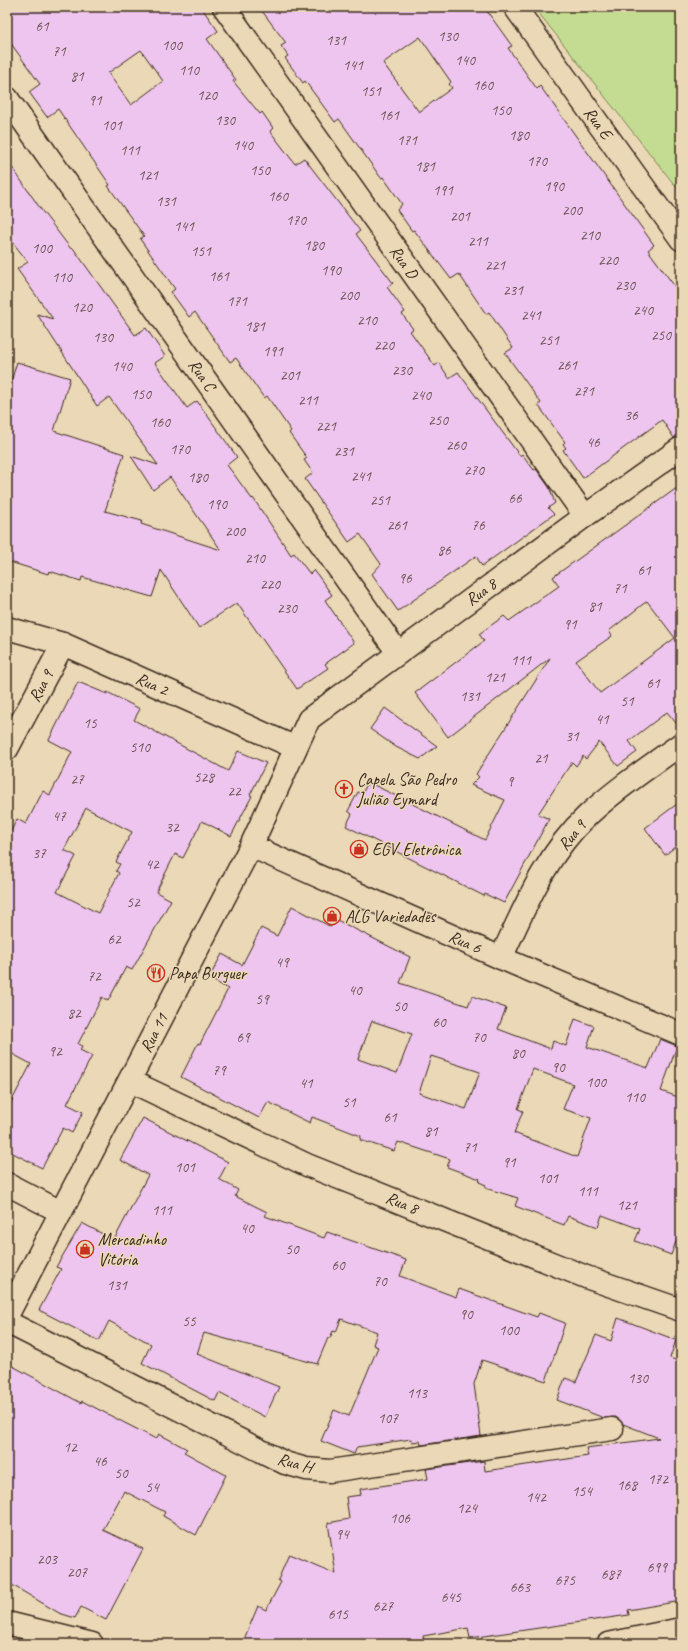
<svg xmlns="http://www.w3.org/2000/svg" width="688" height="1651" font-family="Caveat,sans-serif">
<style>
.green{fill:#c4dc92;stroke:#808358}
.building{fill:#eec5ee;stroke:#3b2a1e;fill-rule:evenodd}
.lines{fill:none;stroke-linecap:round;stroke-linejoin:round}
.minor-casing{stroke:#3b2a1e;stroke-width:25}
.minor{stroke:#ebd8b6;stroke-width:22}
.labels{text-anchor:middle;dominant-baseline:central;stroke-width:3;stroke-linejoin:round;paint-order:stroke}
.number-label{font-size:15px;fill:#685152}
.street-label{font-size:17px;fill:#3b2a1e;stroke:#ebd8b6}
.poi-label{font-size:17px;fill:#3b2a1e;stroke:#ebd8b6;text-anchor:start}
</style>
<rect width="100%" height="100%" fill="#ebd8b6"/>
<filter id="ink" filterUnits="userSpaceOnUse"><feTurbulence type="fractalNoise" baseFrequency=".025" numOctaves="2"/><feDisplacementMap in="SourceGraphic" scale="8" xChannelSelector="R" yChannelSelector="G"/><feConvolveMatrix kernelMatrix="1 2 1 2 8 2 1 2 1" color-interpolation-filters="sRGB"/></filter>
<g filter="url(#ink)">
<path class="green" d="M534 7H681V193Z"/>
<g class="building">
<path d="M7 7H201L218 31 207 39 236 80 233 81 260 114 262 112 273 128 270 131 295 164 304 158 360 231 356 234 393 283 387 287 405 312 402 314 413 329 410 331 435 366 439 363 449 378 458 372 520 456 522 454 534 470 536 469 549 487 555 503 548 508 554 514 482 566 476 556 398 611 372 574 381 564 360 534 349 542 305 479 313 473 304 460 307 458 289 433 291 431 267 396 264 398 236 358 230 362 195 312 189 317 171 292 175 289 140 239 144 236 108 186 110 185 58 109 47 117 29 92 40 84 7 38ZM141 50 163 81 131 105 108 73Z"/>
<path d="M259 7H484L512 46 508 48 537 89 540 86 654 245 648 250 681 295V436L674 438 662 420 583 478 563 450 566 448 563 444 565 442 538 405 541 403 505 353 513 348 489 312 486 314 459 274 451 279 414 230 412 231 397 210 402 204 383 177 381 178 339 119 335 122 305 81 303 83 285 58 288 56 281 46 286 43ZM420 37 451 82 449 84 452 88 419 112 383 63Z"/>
<path d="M7 160 42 211 71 249 73 248 135 335 146 328 165 356 155 363 187 408 197 401 237 457 227 465 252 499 253 498 291 555 294 553 310 574 314 570 332 595 325 600 354 643 325 664 328 668 297 689 237 603 199 628 161 570 152 597 82 577 81 581 49 571 48 574 7 561V395L17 362 70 378 54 431 124 454 105 511 142 521 141 524 221 550 170 477 153 490 131 456 158 465 109 397 97 406 37 314 53 319 17 269 28 262 7 235Z"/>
<path d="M681 485V729L667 712 629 741 637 752 618 766 599 742 586 759 583 756 576 766 572 762 538 814 549 819 504 903 485 894 484 896 346 826 352 814 348 811 358 792 362 794 368 782 485 840 505 800 471 785 479 777 476 774 550 658 448 737 415 693 484 641 479 634 504 616 509 621 559 586 553 577ZM647 601 675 638 600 693 576 661 612 636 609 631Z"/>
<path d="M78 682 107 694V692L140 709 134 720 228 771 238 751 266 763 250 795 252 796 231 836 202 821 183 858 175 854 156 892 171 900 132 970 126 967 108 1001 102 997 78 1044 82 1046 80 1050 92 1056 67 1104 83 1112 72 1133 63 1128 42 1168 7 1150V1110L31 1064 7 1051V839L17 819 26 824 43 791 50 795 72 752 49 740ZM86 808 132 832 116 862 120 864 116 871 119 873 98 913 57 892 76 856 64 850Z"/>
<path d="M385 708 437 746 420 759 396 747 370 729Z"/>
<path d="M681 801V842L665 855 645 828Z"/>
<path d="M292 906 331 927 335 919 410 957 400 983 468 1006 472 996 506 1008 498 1029 551 1049 553 1041 566 1046 575 1019 594 1026 587 1047 648 1068 660 1039 677 1046 661 1091 681 1098V1228L671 1255 635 1241 640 1229 602 1215 598 1227 568 1216 564 1225 515 1206 518 1198 485 1188 486 1185 479 1182 480 1179 447 1167 450 1159 398 1142 394 1151 360 1140 361 1136 312 1117 310 1123 268 1102 259 1118 181 1077 198 1043 200 1044 228 989 209 978 222 954 242 965 261 928 277 936ZM372 1021 412 1034 397 1073 358 1059ZM431 1056 480 1072 466 1109 419 1093ZM533 1069 573 1084 563 1109 591 1118 577 1157 514 1133 523 1111 518 1109Z"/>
<path d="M143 1118 228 1162 219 1179 238 1190 235 1196 267 1212 265 1216 324 1238 327 1232 406 1260 400 1276 456 1297 459 1289 537 1317 539 1313 565 1323 546 1381 482 1360 474 1384 481 1436 421 1445 420 1441 412 1442 411 1439 357 1447 354 1454 321 1441 334 1410 349 1416 378 1347 373 1345 377 1332 341 1319 336 1332 333 1331 330 1338H328L317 1364 204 1333 197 1354 279 1387 265 1417 219 1393 215 1401 142 1363 151 1344 109 1321 99 1341 39 1310 61 1269 56 1267 82 1223 114 1240 148 1175 120 1160Z"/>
<path d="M618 1318 676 1340 670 1358 681 1362V1601L628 1610 629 1615 470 1638 468 1628 423 1636 424 1644H242L258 1606 266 1610 281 1582 278 1580 289 1554 336 1574 328 1523 349 1519 346 1497 361 1495 360 1489 428 1479 426 1469 484 1461 485 1471 588 1456 586 1448 659 1438 623 1424 616 1417 604 1418 557 1400 565 1378 576 1382 596 1335 611 1341Z"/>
<path d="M7 1363 81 1403 82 1401 156 1439 159 1434 187 1449 184 1452 226 1475 196 1535 163 1516 165 1512 124 1491 103 1530 143 1549 106 1620 81 1607 75 1618 59 1613 7 1582Z"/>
</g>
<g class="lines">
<defs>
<g id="minor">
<path d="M224 7 585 516"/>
<path d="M515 7 681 239"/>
<path d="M7 98 398 653"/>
<path d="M7 628 63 644 294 747"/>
<path d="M7 749 63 644"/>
<path d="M251 846 501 958 681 1034"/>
<path d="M501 958C524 909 546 854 587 816 616 789 649 767 681 744"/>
<path d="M130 1081 307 1165 586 1277 681 1310"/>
<path d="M7 1184 61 1212"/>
<path d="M7 1316 251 846 309 719 585 516 681 448"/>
<path d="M7 1322 285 1463 306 1469 330 1471 612 1429"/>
<path d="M7 1623 92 1644"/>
<path d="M608 1644 681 1629"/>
</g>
</defs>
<use href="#minor" class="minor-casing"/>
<use href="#minor" class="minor"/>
</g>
</g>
<defs>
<symbol id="church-ring" viewBox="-11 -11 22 22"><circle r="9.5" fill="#ebd8b6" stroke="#c8321e" stroke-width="1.5"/><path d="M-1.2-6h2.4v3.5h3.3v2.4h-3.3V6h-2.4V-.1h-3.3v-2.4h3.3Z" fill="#c8321e"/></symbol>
<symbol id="shop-ring" viewBox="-11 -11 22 22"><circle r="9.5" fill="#ebd8b6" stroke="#c8321e" stroke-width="1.5"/><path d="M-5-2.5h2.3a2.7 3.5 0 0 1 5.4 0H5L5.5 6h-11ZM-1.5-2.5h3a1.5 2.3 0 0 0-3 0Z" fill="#c8321e"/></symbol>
<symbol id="restaurant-ring" viewBox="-11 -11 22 22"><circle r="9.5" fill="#ebd8b6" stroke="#c8321e" stroke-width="1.5"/><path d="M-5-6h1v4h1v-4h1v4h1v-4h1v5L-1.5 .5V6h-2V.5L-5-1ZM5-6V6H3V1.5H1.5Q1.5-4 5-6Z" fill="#c8321e"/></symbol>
</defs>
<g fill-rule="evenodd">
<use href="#church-ring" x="334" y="779" width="20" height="20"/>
<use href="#shop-ring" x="349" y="839" width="20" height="20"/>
<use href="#shop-ring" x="322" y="906" width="20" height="20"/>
<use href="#restaurant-ring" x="146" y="963" width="20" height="20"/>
<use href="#shop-ring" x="75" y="1239" width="20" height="20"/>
</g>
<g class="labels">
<g class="number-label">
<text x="42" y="26">61</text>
<text x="448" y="36">130</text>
<text x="336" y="40">131</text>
<text x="172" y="45">100</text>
<text x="59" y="51">71</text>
<text x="465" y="60">140</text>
<text x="353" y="65">141</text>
<text x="189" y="70">110</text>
<text x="77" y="76">81</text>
<text x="483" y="85">160</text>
<text x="371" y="91">151</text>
<text x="207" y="95">120</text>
<text x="95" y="100">91</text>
<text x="501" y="110">150</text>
<text x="389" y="115">161</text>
<text x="225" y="120">130</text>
<text x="112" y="125">101</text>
<text x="519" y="135">180</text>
<text x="407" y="140">171</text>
<text x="243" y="145">140</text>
<text x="130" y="150">111</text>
<text x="537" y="161">170</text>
<text x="425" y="166">181</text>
<text x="260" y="170">150</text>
<text x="148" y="175">121</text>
<text x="554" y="186">190</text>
<text x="443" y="190">191</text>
<text x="278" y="196">160</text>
<text x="166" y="201">131</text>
<text x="572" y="210">200</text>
<text x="460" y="216">201</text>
<text x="296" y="220">170</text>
<text x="184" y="226">141</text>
<text x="590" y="235">210</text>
<text x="478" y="241">211</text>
<text x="314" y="245">180</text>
<text x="42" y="248">100</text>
<text x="201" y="251">151</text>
<text x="608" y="260">220</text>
<text x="495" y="265">221</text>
<text x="331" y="270">190</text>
<text x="219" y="276">161</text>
<text x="62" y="277">110</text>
<text x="625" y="285">230</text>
<text x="513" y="290">231</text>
<text x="349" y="295">200</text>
<text x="237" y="301">171</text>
<text x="82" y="307">120</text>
<text x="643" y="310">240</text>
<text x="531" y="315">241</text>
<text x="367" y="320">210</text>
<text x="255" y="326">181</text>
<text x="661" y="335">250</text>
<text x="103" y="337">130</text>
<text x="549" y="340">251</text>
<text x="384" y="345">220</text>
<text x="273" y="351">191</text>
<text x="567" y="365">261</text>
<text x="122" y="366">140</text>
<text x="402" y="370">230</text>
<text x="290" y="375">201</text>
<text x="584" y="391">271</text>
<text x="141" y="394">150</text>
<text x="421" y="395">240</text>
<text x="308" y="400">211</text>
<text x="631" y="415">36</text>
<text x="438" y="420">250</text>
<text x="160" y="422">160</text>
<text x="326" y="426">221</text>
<text x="593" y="442">46</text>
<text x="456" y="445">260</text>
<text x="180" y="449">170</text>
<text x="344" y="451">231</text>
<text x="474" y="470">270</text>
<text x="361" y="476">241</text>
<text x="198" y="477">180</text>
<text x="515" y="498">66</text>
<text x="380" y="500">251</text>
<text x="217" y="504">190</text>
<text x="397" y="525">261</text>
<text x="478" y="525">76</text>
<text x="235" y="531">200</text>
<text x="444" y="550">86</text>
<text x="255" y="558">210</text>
<text x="644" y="570">61</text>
<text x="405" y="578">96</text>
<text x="270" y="584">220</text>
<text x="620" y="588">71</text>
<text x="595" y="606">81</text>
<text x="287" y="608">230</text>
<text x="570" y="624">91</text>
<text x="521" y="660">111</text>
<text x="495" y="677">121</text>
<text x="653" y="683">61</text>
<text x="470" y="696">131</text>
<text x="627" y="701">51</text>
<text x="602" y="719">41</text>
<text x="90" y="723">15</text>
<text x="572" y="736">31</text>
<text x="140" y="747">510</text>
<text x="541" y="758">21</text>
<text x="204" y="777">528</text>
<text x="77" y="779">27</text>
<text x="510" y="781">9</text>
<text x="234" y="791">22</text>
<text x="59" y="816">47</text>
<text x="172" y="827">32</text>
<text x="39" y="853">37</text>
<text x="152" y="864">42</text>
<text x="133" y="902">52</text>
<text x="114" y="939">62</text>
<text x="282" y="962">49</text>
<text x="94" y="976">72</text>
<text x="355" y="990">40</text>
<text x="262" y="999">59</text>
<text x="400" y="1006">50</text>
<text x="74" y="1013">82</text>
<text x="439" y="1022">60</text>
<text x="243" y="1037">69</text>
<text x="479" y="1037">70</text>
<text x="55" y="1051">92</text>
<text x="518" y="1053">80</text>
<text x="558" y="1067">90</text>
<text x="219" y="1070">79</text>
<text x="596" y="1082">100</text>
<text x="306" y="1083">41</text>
<text x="635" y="1097">110</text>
<text x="349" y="1102">51</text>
<text x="390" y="1117">61</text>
<text x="431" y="1131">81</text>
<text x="470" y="1147">71</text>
<text x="509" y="1162">91</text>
<text x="185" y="1167">101</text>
<text x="548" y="1178">101</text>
<text x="588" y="1191">111</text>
<text x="627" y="1205">121</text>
<text x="162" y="1210">111</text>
<text x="247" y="1228">40</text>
<text x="292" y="1249">50</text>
<text x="338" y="1265">60</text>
<text x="380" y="1281">70</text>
<text x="117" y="1285">131</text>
<text x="466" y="1314">90</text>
<text x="189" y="1321">55</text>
<text x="509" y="1330">100</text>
<text x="638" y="1378">130</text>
<text x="417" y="1393">113</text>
<text x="388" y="1418">107</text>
<text x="70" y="1447">12</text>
<text x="100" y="1461">46</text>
<text x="121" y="1473">50</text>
<text x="658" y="1479">172</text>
<text x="627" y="1485">168</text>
<text x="152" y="1487">54</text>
<text x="582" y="1491">154</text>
<text x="536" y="1497">142</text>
<text x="467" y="1508">124</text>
<text x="400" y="1518">106</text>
<text x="342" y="1534">94</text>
<text x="47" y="1559">203</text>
<text x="657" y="1567">699</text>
<text x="77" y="1572">207</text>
<text x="611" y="1574">687</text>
<text x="565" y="1580">675</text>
<text x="520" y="1587">663</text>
<text x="451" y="1597">645</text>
<text x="383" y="1606">627</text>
<text x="338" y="1614">615</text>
</g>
<g class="street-label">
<text transform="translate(598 123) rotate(54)">Rua E</text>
<text transform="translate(404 262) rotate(55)">Rua D</text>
<text transform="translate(202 375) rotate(55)">Rua C</text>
<text transform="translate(481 592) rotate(-36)">Rua 8</text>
<text transform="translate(152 684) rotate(24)">Rua 2</text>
<text transform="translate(41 686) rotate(-62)">Rua 9</text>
<text transform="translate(572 835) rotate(-51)">Rua 9</text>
<text transform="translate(465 942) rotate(24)">Rua 6</text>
<text transform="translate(154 1033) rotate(-63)">Rua 11</text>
<text transform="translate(402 1203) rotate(22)">Rua 8</text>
<text transform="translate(295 1463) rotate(16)">Rua H</text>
</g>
<g class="poi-label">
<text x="357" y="779">Capela São Pedro<tspan x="357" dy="20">Julião Eymard</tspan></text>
<text x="372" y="849">EGV Eletrônica</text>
<text x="345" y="916">ALG Variedades</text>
<text x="169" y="973">Papa Burguer</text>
<text x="98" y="1239">Mercadinho<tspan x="98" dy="20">Vitória</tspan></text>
</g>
</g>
<rect width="688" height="1651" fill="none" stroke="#ebd8b6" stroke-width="24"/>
<rect x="12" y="12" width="664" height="1627" fill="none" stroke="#3b2a1e" stroke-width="1.5" filter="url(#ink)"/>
</svg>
